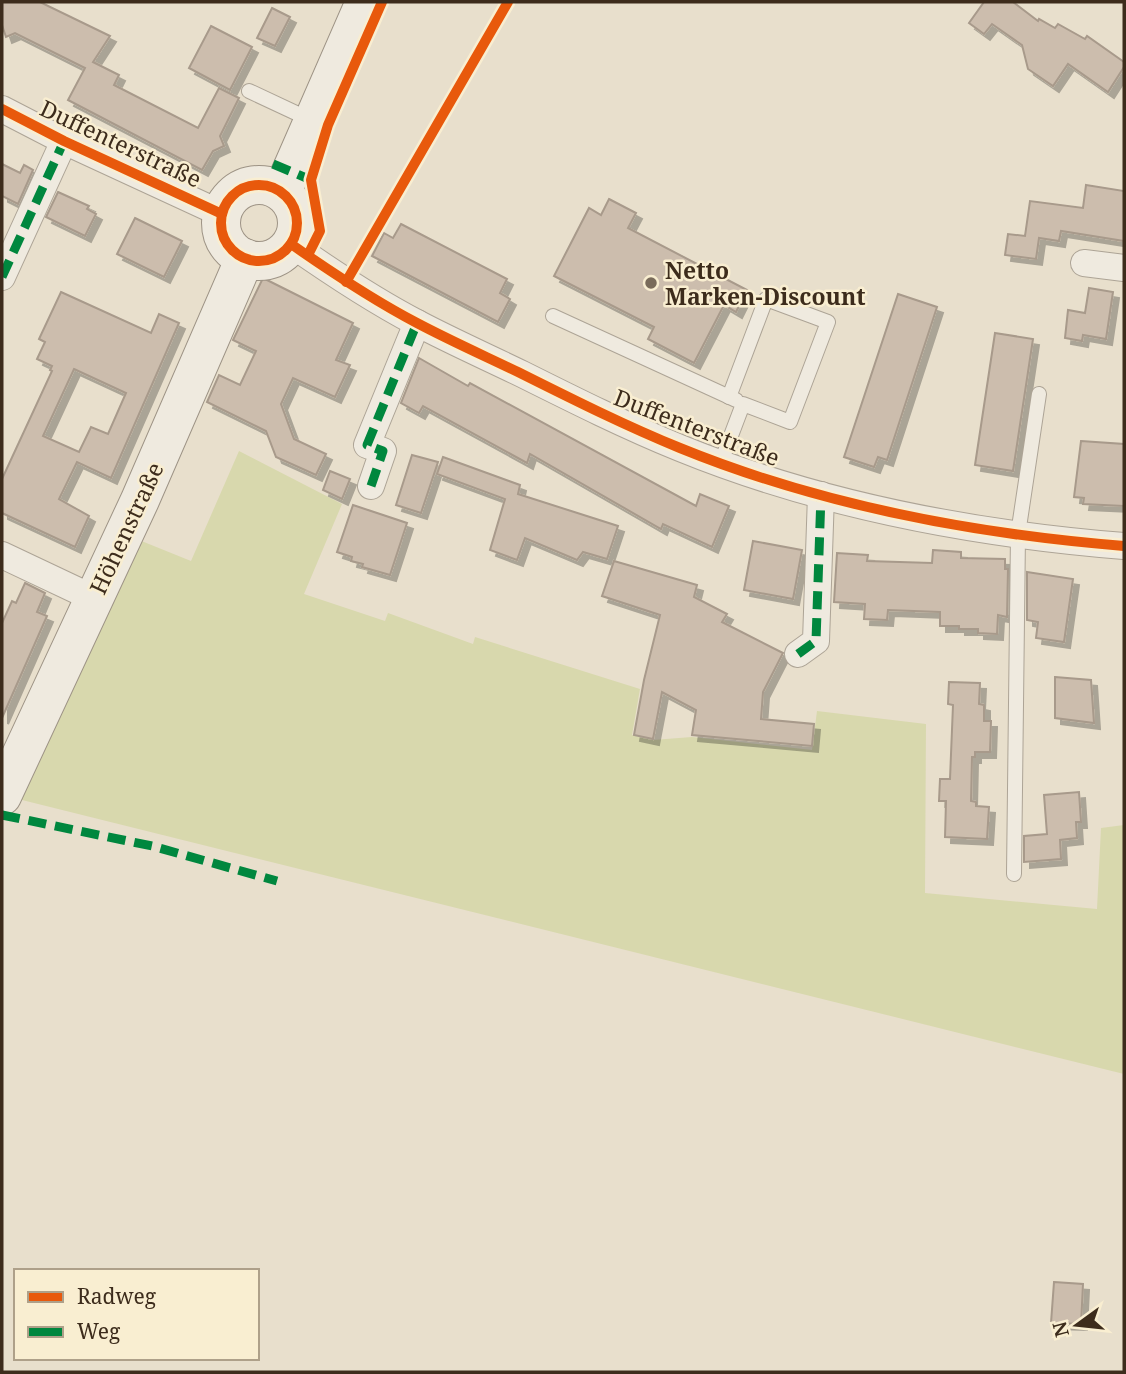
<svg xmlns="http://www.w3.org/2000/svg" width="1126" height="1374" font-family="'Noto Serif',serif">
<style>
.green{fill:#d8d8ad}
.building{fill:#ccbdad;stroke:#a89a8b;stroke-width:2;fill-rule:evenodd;filter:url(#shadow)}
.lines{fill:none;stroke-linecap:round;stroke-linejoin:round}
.lane-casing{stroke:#ada496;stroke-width:16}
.street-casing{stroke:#ada496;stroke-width:28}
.secondary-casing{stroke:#9d9385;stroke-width:40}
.lane{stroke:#efeadf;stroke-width:14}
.street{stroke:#efeadf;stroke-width:26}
.secondary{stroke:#efeadf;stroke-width:38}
.quiet{stroke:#00873e;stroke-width:9;stroke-dasharray:18 9;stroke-linecap:butt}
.cycleway-casing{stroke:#f9eed1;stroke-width:15}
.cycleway{stroke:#e8590c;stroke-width:10}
.poi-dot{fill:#796b5a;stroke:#f9eed1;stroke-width:2.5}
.labels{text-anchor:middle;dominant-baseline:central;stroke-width:5;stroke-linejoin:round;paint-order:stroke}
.street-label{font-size:23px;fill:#3d2c1c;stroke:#f9eed1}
.poi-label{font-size:23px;font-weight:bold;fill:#3d2c1c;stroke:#f9eed1;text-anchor:start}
</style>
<defs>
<filter id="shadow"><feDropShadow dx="6" dy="6" stdDeviation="0" flood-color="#0004"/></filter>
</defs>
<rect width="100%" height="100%" fill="#e8dfcc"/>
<path class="green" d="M239 451 342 504 304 594 385 621 388 613 473 644 475 637 640 689 632 735 653 740 692 737 812 750 817 711 926 724 925 893 1097 909 1101 828 1124 825V1074L18 799 139 540 191 561Z"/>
<g class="building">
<path d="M2 2H40L110 36 93 62 119 75 114 85 198 128 219 88 239 98 220 136 224 146 213 151 202 170 68 100 85 68 15 33 6 37 2 25Z"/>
<path d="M984 2H1013L1038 21 1039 19 1055 28 1058 24 1085 39 1087 36 1124 62V67L1108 92 1068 64 1053 86 1028 69 1022 45 992 24 984 34 969 23Z"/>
<path d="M272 8 290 17 275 46 257 38Z"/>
<path d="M211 26 252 47 230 90 189 68Z"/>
<path d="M2 164 20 173 24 165 33 170 18 204 2 196Z"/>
<path d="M1086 185 1124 191V241L1061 231 1059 241 1039 238 1036 259 1005 255 1008 234 1025 236 1030 201 1083 208Z"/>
<path d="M58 192 89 206 87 209 96 214 85 236 46 217Z"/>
<path d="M609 199 636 213 628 228 747 290 736 312 724 305 694 363 648 339 654 327 554 276 589 208 601 215Z"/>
<path d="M135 218 182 241 164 277 117 254Z"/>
<path d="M401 224 507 279 500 293 510 299 498 322 372 256 384 233 393 238Z"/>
<path d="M263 278 353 323 336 360 350 365 335 397 293 378 281 404 294 439 326 454 316 475 276 457 266 431 207 402 219 375 240 385 256 351 233 340Z"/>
<path d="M1089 288 1113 292 1106 339 1083 335 1082 341 1065 338 1068 310 1085 313Z"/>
<path d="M61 292 151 333 159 314 179 323 111 478 77 462 59 499 89 516 75 547 2 513V479L52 371 50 370 52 366 37 359 45 342 39 339ZM74 369 126 393 108 434 91 427 79 452 43 436Z"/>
<path d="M898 294 937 307 887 460 878 457 874 467 844 457Z"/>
<path d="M995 333 1033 339 1013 471 975 465Z"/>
<path d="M419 358 468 386 470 383 696 506 700 494 729 506 712 547 663 524 661 529 530 454 527 463 423 406 419 413 401 403Z"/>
<path d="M1081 441 1124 444V506L1083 504 1084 498 1074 497Z"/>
<path d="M412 455 438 462 421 513 396 505Z"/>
<path d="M443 457 520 485 518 494 618 526 607 559 583 552 577 560 525 538 517 560 490 550 505 499 437 474Z"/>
<path d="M330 471 350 479 342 499 323 490Z"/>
<path d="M353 505 407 523 390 575 362 567 363 564 351 561 352 557 337 552Z"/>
<path d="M753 541 802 550 793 599 744 590Z"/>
<path d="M933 550 961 552V558L1005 559V569H1008L1007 617 998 615 997 634 978 633V629H959V626H940V612L888 610 887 620 864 619 865 604 834 602 837 553 868 555 867 561 932 563Z"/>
<path d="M614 561 697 585 694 597 727 614 722 622 783 653 763 692 761 719 814 724 812 746 692 735 696 710 662 692 653 739 634 735 644 680 660 615 602 596Z"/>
<path d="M1027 572 1073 579 1064 642 1036 638 1038 622 1027 620Z"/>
<path d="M25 583 45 593 37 612 47 616 2 718V623L12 601 16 603Z"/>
<path d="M1055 677 1091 680 1094 723 1055 718Z"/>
<path d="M949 682 980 683 979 704 984 705V721H991L990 752H975V757H972L971 801 976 802V806L989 807 987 839 945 837 946 801H939L940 779H950L953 705 948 704Z"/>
<path d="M1079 792 1081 822H1076L1077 838 1060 840 1061 859 1024 862V836L1047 834 1044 795Z"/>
<path d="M1054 1282 1083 1284 1081 1324 1051 1323Z"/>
</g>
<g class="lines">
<defs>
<g id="lane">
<path d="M249 91 311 120"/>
<path d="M553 316 736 400"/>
<path d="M721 462 743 404 790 422 828 322 766 299 729 397"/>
<path d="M1014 874 1018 534 1039 394"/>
</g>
<g id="street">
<path d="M2 109 64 141 222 214"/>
<path d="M291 244C331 272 373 300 417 323 451 341 487 357 522 374 574 400 626 426 680 448 820 505 975 534 1124 546"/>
<path d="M1084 263 1124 268"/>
<path d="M2 277 64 141"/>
<path d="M371 486 383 451 367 445 417 323"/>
<path d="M2 555 93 598"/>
<path d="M798 654 816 641 821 495"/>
</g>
<g id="secondary">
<circle cx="259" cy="223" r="38"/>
<path d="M282 192 365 2"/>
<path d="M2 796 140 500 245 258"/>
</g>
</defs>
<use href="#lane" class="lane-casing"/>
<use href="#street" class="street-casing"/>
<use href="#secondary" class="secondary-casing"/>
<use href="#lane" class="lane"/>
<use href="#street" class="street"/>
<use href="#secondary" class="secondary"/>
<g class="quiet">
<path d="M273 164 311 180"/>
<path d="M2 277 64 141"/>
<path d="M371 486 383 451 367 445 417 323"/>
<path d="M798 654 816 641 821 495"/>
<path d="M2 815 152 846 277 881"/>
</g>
<defs>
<g id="cycleway">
<path d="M2 109 64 141 222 214"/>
<circle cx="259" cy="223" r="38"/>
<path d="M291 244C331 272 373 300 417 323 451 341 487 357 522 374 574 400 626 426 680 448 820 505 975 534 1124 546"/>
<path d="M308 255 320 231 311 180 328 125 382 2"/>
<path d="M346 282 508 2"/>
</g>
</defs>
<use href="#cycleway" class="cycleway-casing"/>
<use href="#cycleway" class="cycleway"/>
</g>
<circle class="poi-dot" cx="651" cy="283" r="7"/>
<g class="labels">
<g class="street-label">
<text transform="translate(121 143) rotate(25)">Duffenterstraße</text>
<text transform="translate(697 427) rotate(21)">Duffenterstraße</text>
<text transform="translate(126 528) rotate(-65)">Höhenstraße</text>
</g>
<g class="poi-label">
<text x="665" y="270">Netto<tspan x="665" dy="26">Marken-Discount</tspan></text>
</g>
</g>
<rect width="1126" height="1374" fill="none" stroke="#3d2c1c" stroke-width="7"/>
<rect x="14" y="1269" width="245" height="91" fill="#f9eed1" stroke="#aea089" stroke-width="2"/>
<rect x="28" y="1292" width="35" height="10" fill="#e8590c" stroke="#aea089" stroke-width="2"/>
<text x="77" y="1304" font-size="21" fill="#3d2c1c">Radweg</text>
<rect x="28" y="1327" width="35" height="10" fill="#00873e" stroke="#aea089" stroke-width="2"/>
<text x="77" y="1339" font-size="21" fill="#3d2c1c">Weg</text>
<g transform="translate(1077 1325) rotate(255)" stroke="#f9eed1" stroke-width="5" paint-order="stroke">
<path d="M0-5L12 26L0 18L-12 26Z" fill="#3d2c1c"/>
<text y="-10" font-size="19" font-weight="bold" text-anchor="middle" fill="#3d2c1c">N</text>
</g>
</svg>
